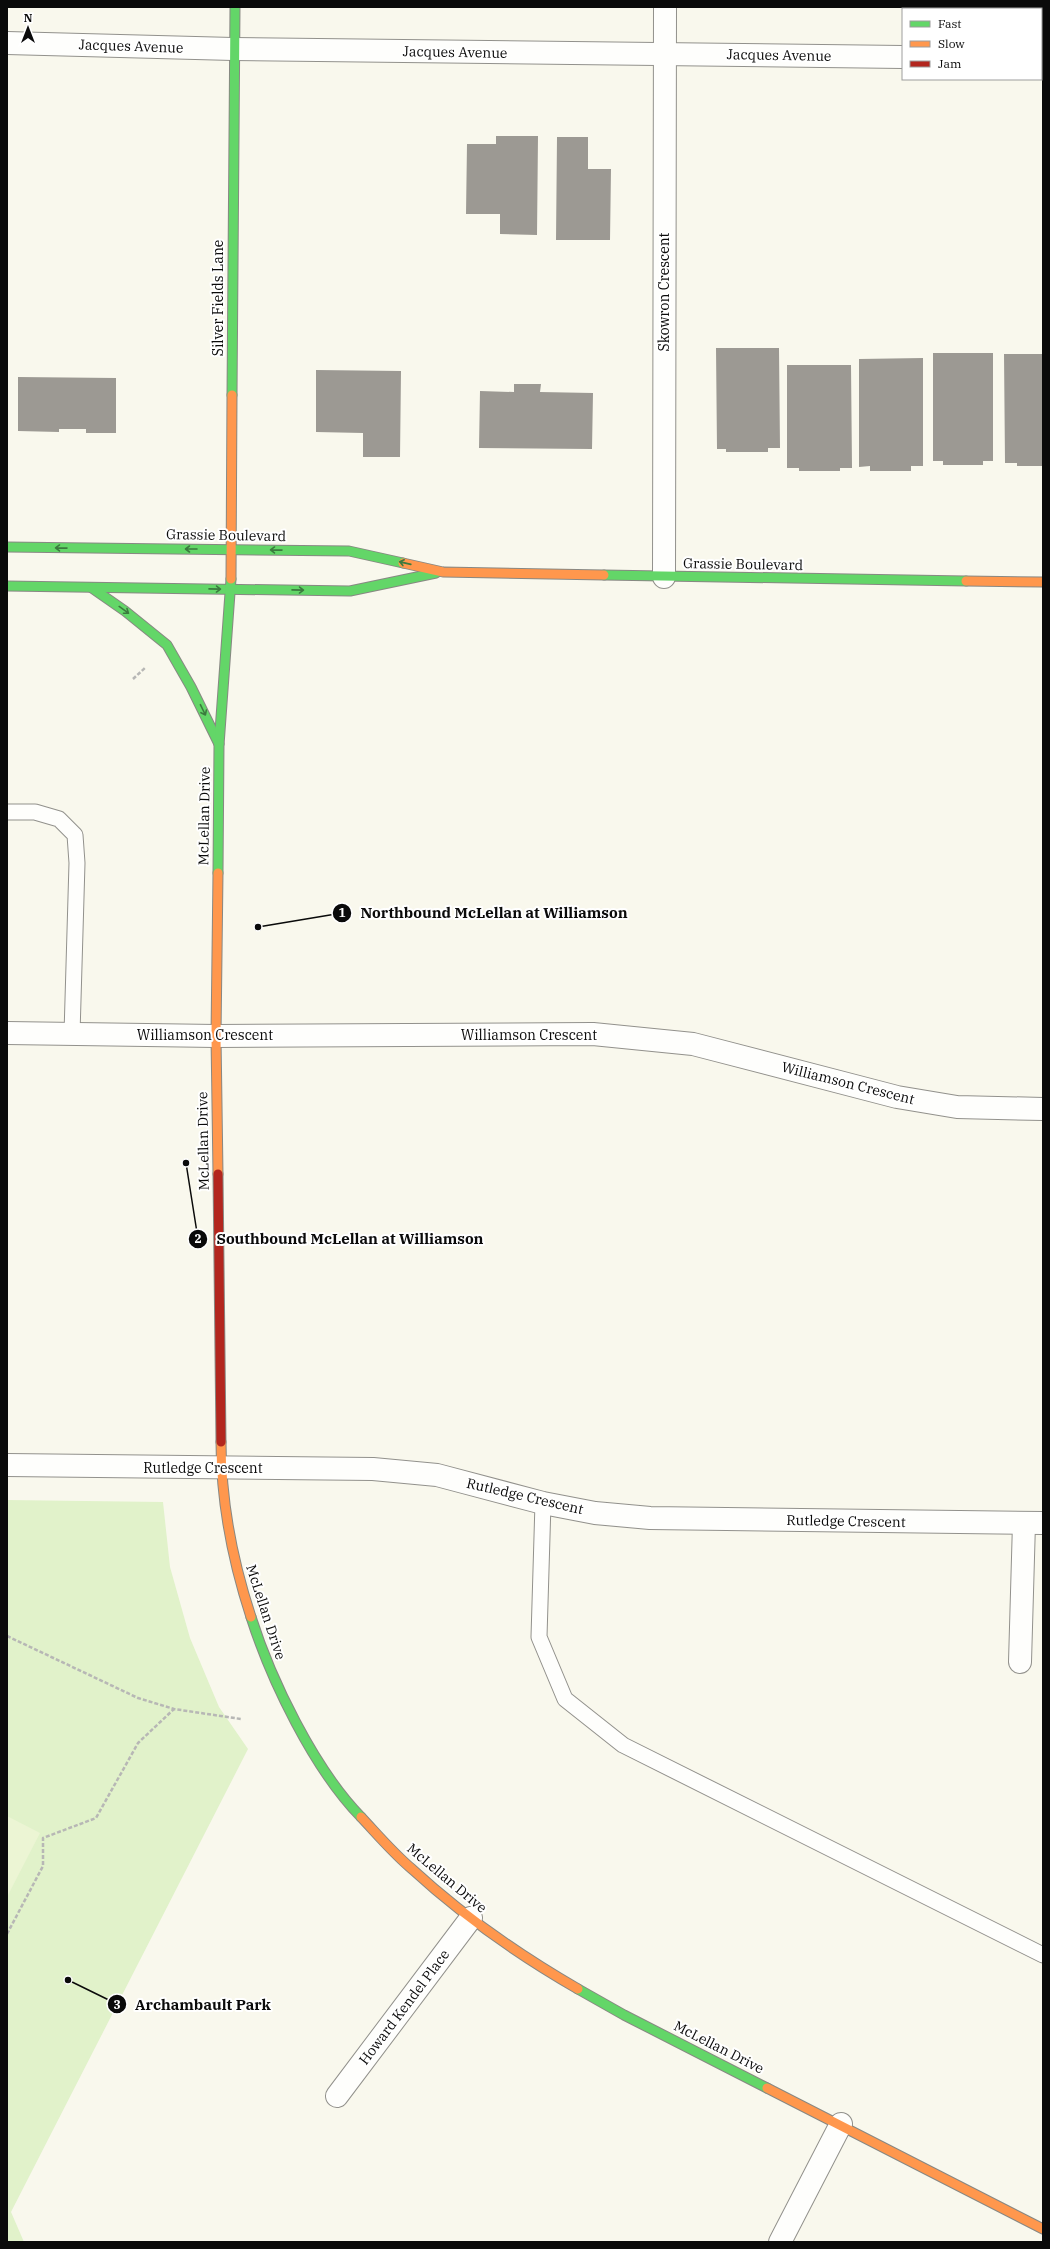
<svg xmlns="http://www.w3.org/2000/svg" width="1050" height="2249" font-family="'IBM Plex Serif',serif">
<style>
.green{fill:#e1f2ca}
.pitch{fill:#ecf5d4}
.building{fill:#9c9993}
.lines{fill:none;stroke-linecap:round;stroke-linejoin:round}
.lane-casing{stroke:#92918c;stroke-width:17}
.street-casing{stroke:#92918c;stroke-width:24}
.fast-casing{stroke:#888883;stroke-width:11}
.slow-casing{stroke:#888883;stroke-width:11}
.jam-casing{stroke:#888883;stroke-width:11}
.path{stroke:#b7b7b5;stroke-width:2.5;stroke-dasharray:4 2;stroke-linecap:butt}
.lane{stroke:#fefefc;stroke-width:15}
.street{stroke:#fefefc;stroke-width:22}
.fast{stroke:#63d668;stroke-width:9}
.slow{stroke:#ff974d;stroke-width:9}
.jam{stroke:#b3261e;stroke-width:9}
.oneway{stroke:#3b7a3e}
.labels{text-anchor:middle;dominant-baseline:central;stroke-width:4;stroke-linejoin:round;paint-order:stroke}
.street-label{font-size:14px;fill:#0a0a0a;stroke:#fff}
.leader{fill:none;stroke:#0a0a0a;stroke-width:1.5}
.callout-dot{fill:#0a0a0a;stroke:#fff;stroke-width:1.5}
.mark-label{font-size:12px;text-anchor:middle;font-weight:bold;fill:#fff}
.callout-label{font-size:15px;text-anchor:middle;font-weight:bold;fill:#0a0a0a;stroke:#fff;stroke-width:4;stroke-linejoin:round;paint-order:stroke}
</style>
<rect width="100%" height="100%" fill="#f9f8ed"/>
<path class="green" d="M7 1500 163 1502 170 1567 190 1638 219 1707 248 1749 11 2212 24 2242H7Z"/>
<path class="pitch" d="M7 1816 40 1833 7 1897Z"/>
<g class="building">
<path d="M496 136H538L537 235 500 234V214H466L467 144H496Z"/>
<path d="M557 137H588V169H611L610 240H556Z"/>
<path d="M716 348H779L780 448H768V452H726V449H717Z"/>
<path d="M933 353H993V461H983V465H943V461H933Z"/>
<path d="M1004 354H1043V466H1017V463H1005Z"/>
<path d="M923 358V466H911V471H870V466L859 467V359Z"/>
<path d="M787 365H851L852 468H840V471H799V468H787Z"/>
<path d="M316 370 401 371 400 457H363V433L316 432Z"/>
<path d="M18 377 116 378V433H86V429H59V432L18 431Z"/>
<path d="M514 384H541L540 392 593 393 592 449 479 448 480 391 514 392Z"/>
</g>
<g class="lines">
<defs>
<g id="lane">
<path d="M7 812H35L59 819 75 835 77 863 72 1034"/>
<path d="M543 1503 539 1637 565 1699 623 1745 1043 1955"/>
</g>
<g id="street">
<path d="M7 43 233 49 903 57"/>
<path d="M1041 59H1043"/>
<path d="M664 577 665 7"/>
<path d="M7 1033 216 1036 593 1034 693 1044 897 1097 957 1107 1043 1109"/>
<path d="M7 1465 373 1469 437 1475 543 1503 595 1513 650 1518 1043 1523"/>
<path d="M1020 1662 1024 1523"/>
<path d="M337 2096 471 1918"/>
<path d="M780 2242 841 2124"/>
</g>
<g id="fast">
<path d="M232 395 235 7"/>
<path d="M7 547 349 551 403 563"/>
<path d="M604 575 966 581"/>
<path d="M7 586 350 591 436 573"/>
<path d="M92 588 125 611 167 645 191 687 219 744"/>
<path d="M218 873 219 745 231 579"/>
<path d="M251 1617C271 1680 314 1769 361 1817"/>
<path d="M578 1989 624 2015 767 2088"/>
</g>
<g id="slow">
<path d="M403 563 443 572 604 575"/>
<path d="M231 579 232 395"/>
<path d="M966 581 1043 582"/>
<path d="M218 1174 216 1036 218 873"/>
<path d="M221 1442C221 1502 232 1559 251 1617"/>
<path d="M361 1817C377 1834 393 1853 412 1869 462 1915 519 1955 578 1989"/>
<path d="M767 2088 1043 2229"/>
</g>
<path id="jam" d="M218 1174 221 1442"/>
</defs>
<use href="#lane" class="lane-casing"/>
<use href="#street" class="street-casing"/>
<use href="#fast" class="fast-casing"/>
<use href="#slow" class="slow-casing"/>
<use href="#jam" class="jam-casing"/>
<g class="path">
<path d="M133 679 146 667"/>
<path d="M7 1636 138 1698 174 1709 241 1719"/>
<path d="M7 1934 43 1866V1838L96 1818 138 1743 174 1709"/>
</g>
<use href="#lane" class="lane"/>
<use href="#street" class="street"/>
<use href="#fast" class="fast"/>
<use href="#slow" class="slow"/>
<use href="#jam" class="jam"/>
</g>
<defs><path id="oneway-shaft" d="M-6 0H5M1.5-3L5.5 0L1.5 3" fill="none" stroke-width="1.6" stroke-linecap="round" stroke-linejoin="round"/></defs>
<g class="oneway">
<use href="#oneway-shaft" transform="translate(61 548) rotate(-179)"/>
<use href="#oneway-shaft" transform="translate(191 549) rotate(-180)"/>
<use href="#oneway-shaft" transform="translate(276 550) rotate(-179)"/>
<use href="#oneway-shaft" transform="translate(405 563) rotate(-167)"/>
<use href="#oneway-shaft" transform="translate(215 589) rotate(1)"/>
<use href="#oneway-shaft" transform="translate(298 590) rotate(1)"/>
<use href="#oneway-shaft" transform="translate(124 610) rotate(36)"/>
<use href="#oneway-shaft" transform="translate(203 710) rotate(64)"/>
</g>
<g class="labels">
<g class="street-label">
<text transform="translate(131 46) rotate(2)">Jacques Avenue</text>
<text transform="translate(455 52) rotate(1)">Jacques Avenue</text>
<text transform="translate(779 55) rotate(1)">Jacques Avenue</text>
<text transform="translate(664 292) rotate(-90)">Skowron Crescent</text>
<text transform="translate(218 298) rotate(-90)">Silver Fields Lane</text>
<text transform="translate(226 535) rotate(1)">Grassie Boulevard</text>
<text transform="translate(743 564) rotate(1)">Grassie Boulevard</text>
<text transform="translate(204 816) rotate(-89)">McLellan Drive</text>
<text x="205" y="1035">Williamson Crescent</text>
<text x="529" y="1035">Williamson Crescent</text>
<text transform="translate(848 1083) rotate(14)">Williamson Crescent</text>
<text transform="translate(203 1141) rotate(-91)">McLellan Drive</text>
<text x="203" y="1468">Rutledge Crescent</text>
<text transform="translate(525 1496) rotate(13)">Rutledge Crescent</text>
<text transform="translate(846 1521) rotate(1)">Rutledge Crescent</text>
<text transform="translate(266 1612) rotate(72)">McLellan Drive</text>
<text transform="translate(447 1878) rotate(40)">McLellan Drive</text>
<text transform="translate(404 2007) rotate(-53)">Howard Kendel Place</text>
<text transform="translate(719 2047) rotate(27)">McLellan Drive</text>
</g>
</g>
<path class="leader" d="M258 927L342 913M186 1163L198 1239M68 1980L117 2004"/>
<g class="callout-dot">
<circle cx="258" cy="927" r="4"/>
<circle cx="186" cy="1163" r="4"/>
<circle cx="68" cy="1980" r="4"/>
<circle cx="342" cy="913" r="10"/>
<circle cx="198" cy="1239" r="10"/>
<circle cx="117" cy="2004" r="10"/>
</g>
<g class="mark-label">
<text x="342" y="917">1</text>
<text x="198" y="1243">2</text>
<text x="117" y="2009">3</text>
</g>
<g class="callout-label">
<text x="494" y="918">Northbound McLellan at Williamson</text>
<text x="350" y="1244">Southbound McLellan at Williamson</text>
<text x="203" y="2010">Archambault Park</text>
</g>
<rect width="1050" height="2249" fill="none" stroke="#0a0a0a" stroke-width="16"/>
<rect x="902" y="8" width="140" height="72" fill="#ffffff" stroke="#9d9d9d"/>
<rect x="910" y="21" width="20" height="6" fill="#63d668" stroke="#9d9d9d"/>
<text x="938" y="28" font-size="12" fill="#0a0a0a">Fast</text>
<rect x="910" y="41" width="20" height="6" fill="#ff974d" stroke="#9d9d9d"/>
<text x="938" y="48" font-size="12" fill="#0a0a0a">Slow</text>
<rect x="910" y="61" width="20" height="6" fill="#b3261e" stroke="#9d9d9d"/>
<text x="938" y="68" font-size="12" fill="#0a0a0a">Jam</text>
<g transform="translate(28 28)" stroke="#ffffff" stroke-width="3" paint-order="stroke">
<path d="M0-3L7 15L0 10L-7 15Z" fill="#0a0a0a"/>
<text y="-6" font-size="11" font-weight="bold" text-anchor="middle" fill="#0a0a0a">N</text>
</g>
</svg>
